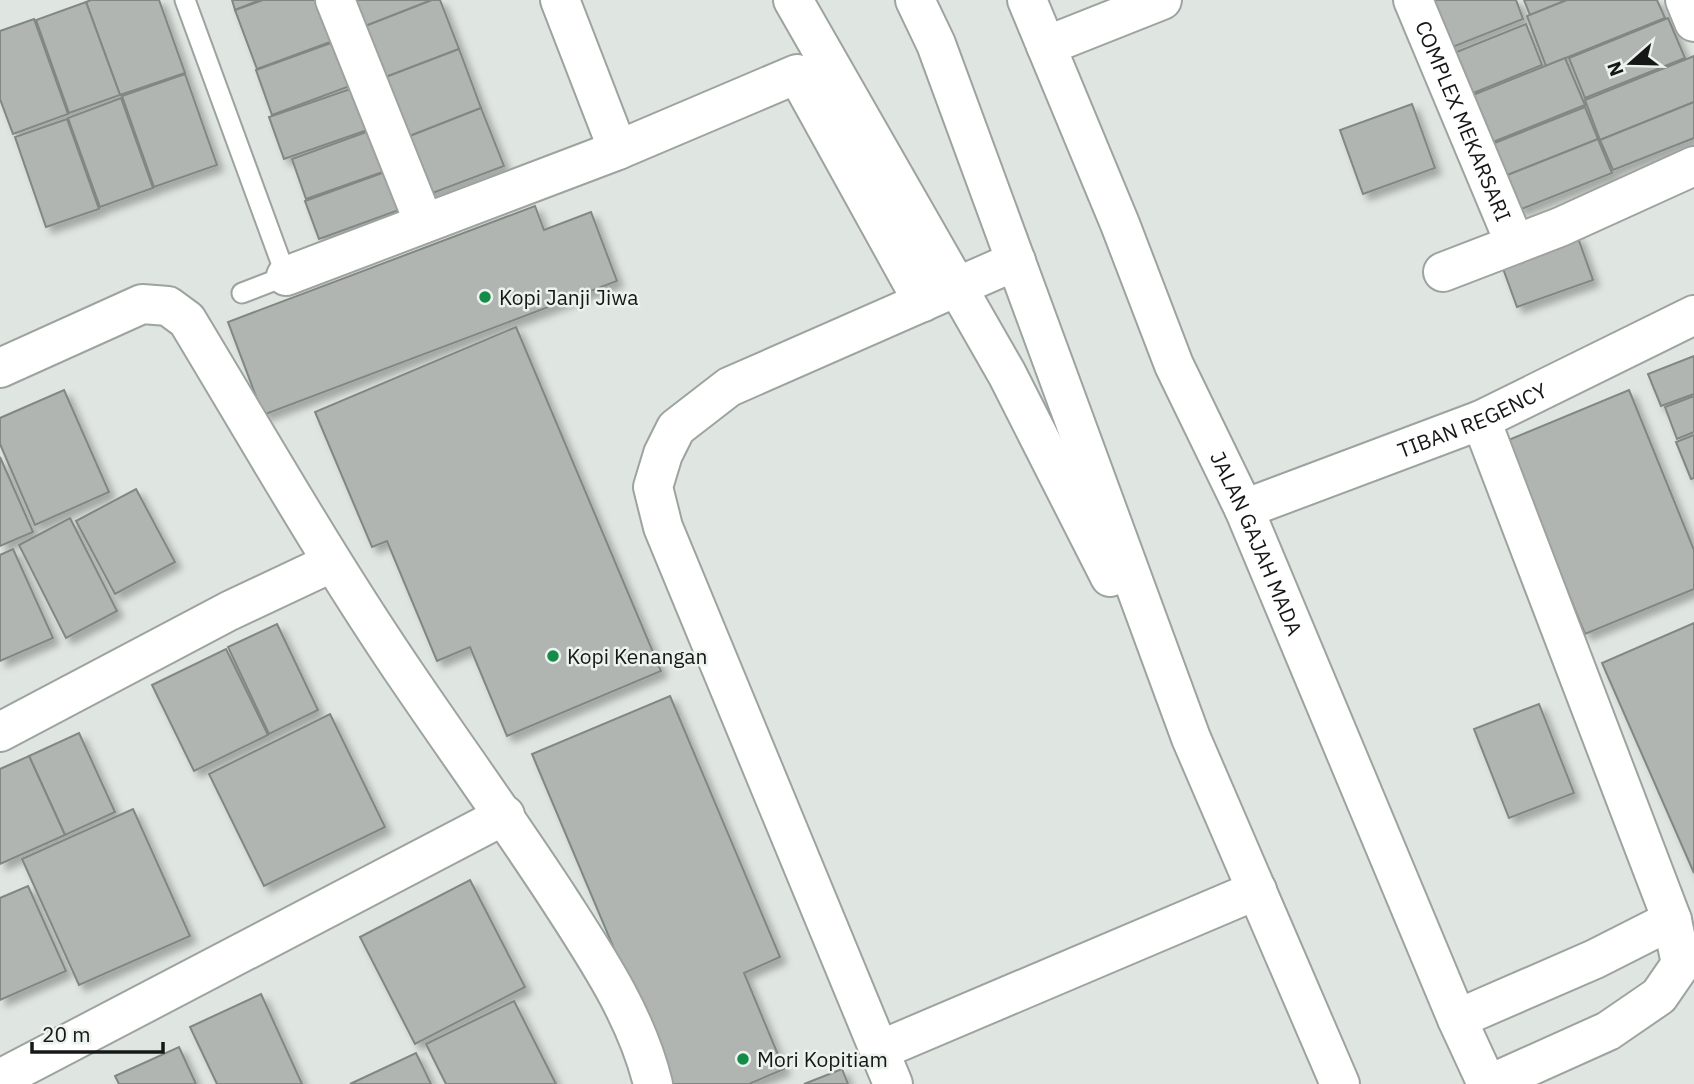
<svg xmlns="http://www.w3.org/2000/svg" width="1694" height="1084" font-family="'IBM Plex Sans',sans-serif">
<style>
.building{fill:#b0b5b1;stroke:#818782;stroke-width:2;filter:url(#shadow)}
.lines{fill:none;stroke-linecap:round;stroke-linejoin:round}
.service-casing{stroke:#9da39e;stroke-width:23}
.minor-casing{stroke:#9da39e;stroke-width:42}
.trunk-casing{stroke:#9da39e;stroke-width:42}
.service{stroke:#fff;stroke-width:19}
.minor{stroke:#fff;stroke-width:38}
.trunk{stroke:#fff;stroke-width:38}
.poi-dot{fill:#148c47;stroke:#ecf2ed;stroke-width:2.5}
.labels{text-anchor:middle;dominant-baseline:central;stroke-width:5;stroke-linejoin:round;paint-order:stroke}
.street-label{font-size:21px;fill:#161817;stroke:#ecf2ed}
.poi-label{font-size:21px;fill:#161817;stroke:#ecf2ed;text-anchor:start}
</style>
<defs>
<filter id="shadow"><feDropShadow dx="6" dy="6" stdDeviation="3.5" flood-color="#0004"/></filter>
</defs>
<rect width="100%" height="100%" fill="#dfe5e0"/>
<g class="building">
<path d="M91 0H159L185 73 120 95 86 2Z"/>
<path d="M232 0H260L235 10Z"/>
<path d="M263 0H327L341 38 257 69 235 10Z"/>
<path d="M337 0H432L350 32Z"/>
<path d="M432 0H440L459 49 370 83 350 32Z"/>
<path d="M1425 0H1516L1523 19 1445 50Z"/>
<path d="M1524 0H1567L1530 15Z"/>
<path d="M1567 0H1657L1665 18 1546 66 1527 16Z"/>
<path d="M86 2 120 95 69 113 36 20Z"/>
<path d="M1668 18 1685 58 1585 98 1569 58Z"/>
<path d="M34 19 68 114 13 134 0 99V31Z"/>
<path d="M1526 24 1542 65 1466 96 1449 55Z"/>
<path d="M342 39 358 83 272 115 256 70Z"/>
<path d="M459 49 481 108 392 143 370 83Z"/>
<path d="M1694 56V102L1600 140 1585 100Z"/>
<path d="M1565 58 1585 105 1488 144 1468 97Z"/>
<path d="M185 74 217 165 154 187 122 96Z"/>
<path d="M362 85 376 127 284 159 269 117Z"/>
<path d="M121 98 153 188 100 207 68 118Z"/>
<path d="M1694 102V138L1613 170 1600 140Z"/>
<path d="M1412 104 1435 168 1363 194 1340 130Z"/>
<path d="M1585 107 1598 139 1505 176 1492 144Z"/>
<path d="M481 108 504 166 414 200 392 143Z"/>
<path d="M67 119 99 209 46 227 15 137Z"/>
<path d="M380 127 394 168 306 199 292 159Z"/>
<path d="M1598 139 1612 173 1519 210 1505 176Z"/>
<path d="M396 168 410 206 319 239 305 201Z"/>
<path d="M535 206 544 230 591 212 617 281 263 415 228 322Z"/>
<path d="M1577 235 1593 280 1517 307 1501 263Z"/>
<path d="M516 327 661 671 507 736 470 647 437 661 387 541 372 547 315 412Z"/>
<path d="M1694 356V394L1661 406 1648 374Z"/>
<path d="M64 390 109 492 35 525 0 444V418Z"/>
<path d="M1629 390 1694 550V589L1585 634 1506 441Z"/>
<path d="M1694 396V432L1677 439 1665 407Z"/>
<path d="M1694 435V478L1691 479 1676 442Z"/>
<path d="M0 457 33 532 0 546Z"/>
<path d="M136 489 175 562 115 594 76 521Z"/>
<path d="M70 518 117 611 66 638 19 545Z"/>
<path d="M13 549 53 638 0 661V555Z"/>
<path d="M1694 623V873L1602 663Z"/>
<path d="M277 624 318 710 269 734 228 647Z"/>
<path d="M226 649 268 735 194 771 152 685Z"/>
<path d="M670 696 780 957 744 973 784 1069 749 1084H671L532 754Z"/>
<path d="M1539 704 1574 793 1509 818 1474 729Z"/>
<path d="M330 714 385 827 264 886 209 774Z"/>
<path d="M79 733 115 812 65 835 29 756Z"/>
<path d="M29 756 65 835 0 864V769Z"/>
<path d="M133 809 190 936 79 985 22 859Z"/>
<path d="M470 880 525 987 415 1044 360 937Z"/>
<path d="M28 886 66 971 0 1000V898Z"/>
<path d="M261 994 302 1084H217L190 1027Z"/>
<path d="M514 1001 556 1084H446L426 1044Z"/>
<path d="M179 1047 196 1084H119L115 1076Z"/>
<path d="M416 1053 431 1084H350Z"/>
<path d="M842 1069 848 1084H804Z"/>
</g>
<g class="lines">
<defs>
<path id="service" d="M185 0 286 276 242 293"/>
<g id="minor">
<path d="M335 0 424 223"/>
<path d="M560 0 618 150"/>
<path id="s1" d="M1413 0 1515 244"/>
<path d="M1685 0 1694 22"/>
<path d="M1046 46 1162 0"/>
<path d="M1443 272 1560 227 1694 166"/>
<path d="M286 276 618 150 797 74 923 302"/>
<path d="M0 368 142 304 168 306 187 320C260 441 330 564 410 681 461 756 514 829 563 905 599 961 637 1018 653 1084"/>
<path d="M1481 420 1672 920 1681 964 1659 996 1608 1031 1490 1084"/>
<path id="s2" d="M1244 509 1481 420 1694 315"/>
<path d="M0 732 229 611 331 563"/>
<path d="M1457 1019 1595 959 1672 920"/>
<path d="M880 1050 1257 890"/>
<path d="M0 1079 505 815"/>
<path d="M893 1084 663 527 653 487 663 454 676 428 729 387 1016 261"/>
</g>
<g id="trunk">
<path d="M793 0 1007 374 1110 577"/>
<path d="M915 0 936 44 1191 738 1340 1084"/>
<path id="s3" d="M1027 0 1120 224 1174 365 1244 509 1457 1019 1487 1084"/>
</g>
</defs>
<use href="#service" class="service-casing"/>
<use href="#minor" class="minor-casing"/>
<use href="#trunk" class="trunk-casing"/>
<use href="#service" class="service"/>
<use href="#minor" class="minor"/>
<use href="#trunk" class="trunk"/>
</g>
<g class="poi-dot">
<circle cx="485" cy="297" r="7"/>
<circle cx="553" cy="656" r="7"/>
<circle cx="743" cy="1059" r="7"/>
</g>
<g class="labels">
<g class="street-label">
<text stroke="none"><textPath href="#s1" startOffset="131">COMPLEX MEKARSARI</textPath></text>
<text stroke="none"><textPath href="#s2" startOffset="245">TIBAN REGENCY</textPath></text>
<text stroke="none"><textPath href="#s3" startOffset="590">JALAN GAJAH MADA</textPath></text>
</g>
<g class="poi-label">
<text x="499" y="297">Kopi Janji Jiwa</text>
<text x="567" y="656">Kopi Kenangan</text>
<text x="757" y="1059">Mori Kopitiam</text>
</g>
</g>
<g transform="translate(1631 63) rotate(250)" stroke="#ecf2ed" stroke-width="5" paint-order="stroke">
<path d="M0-5L12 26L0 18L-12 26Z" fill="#161817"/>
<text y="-10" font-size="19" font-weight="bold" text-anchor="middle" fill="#161817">N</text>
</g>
<path d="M32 1042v10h131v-10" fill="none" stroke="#161817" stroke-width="3.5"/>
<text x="42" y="1042" font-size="21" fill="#161817" stroke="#ecf2ed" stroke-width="5" paint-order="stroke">20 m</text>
</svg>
